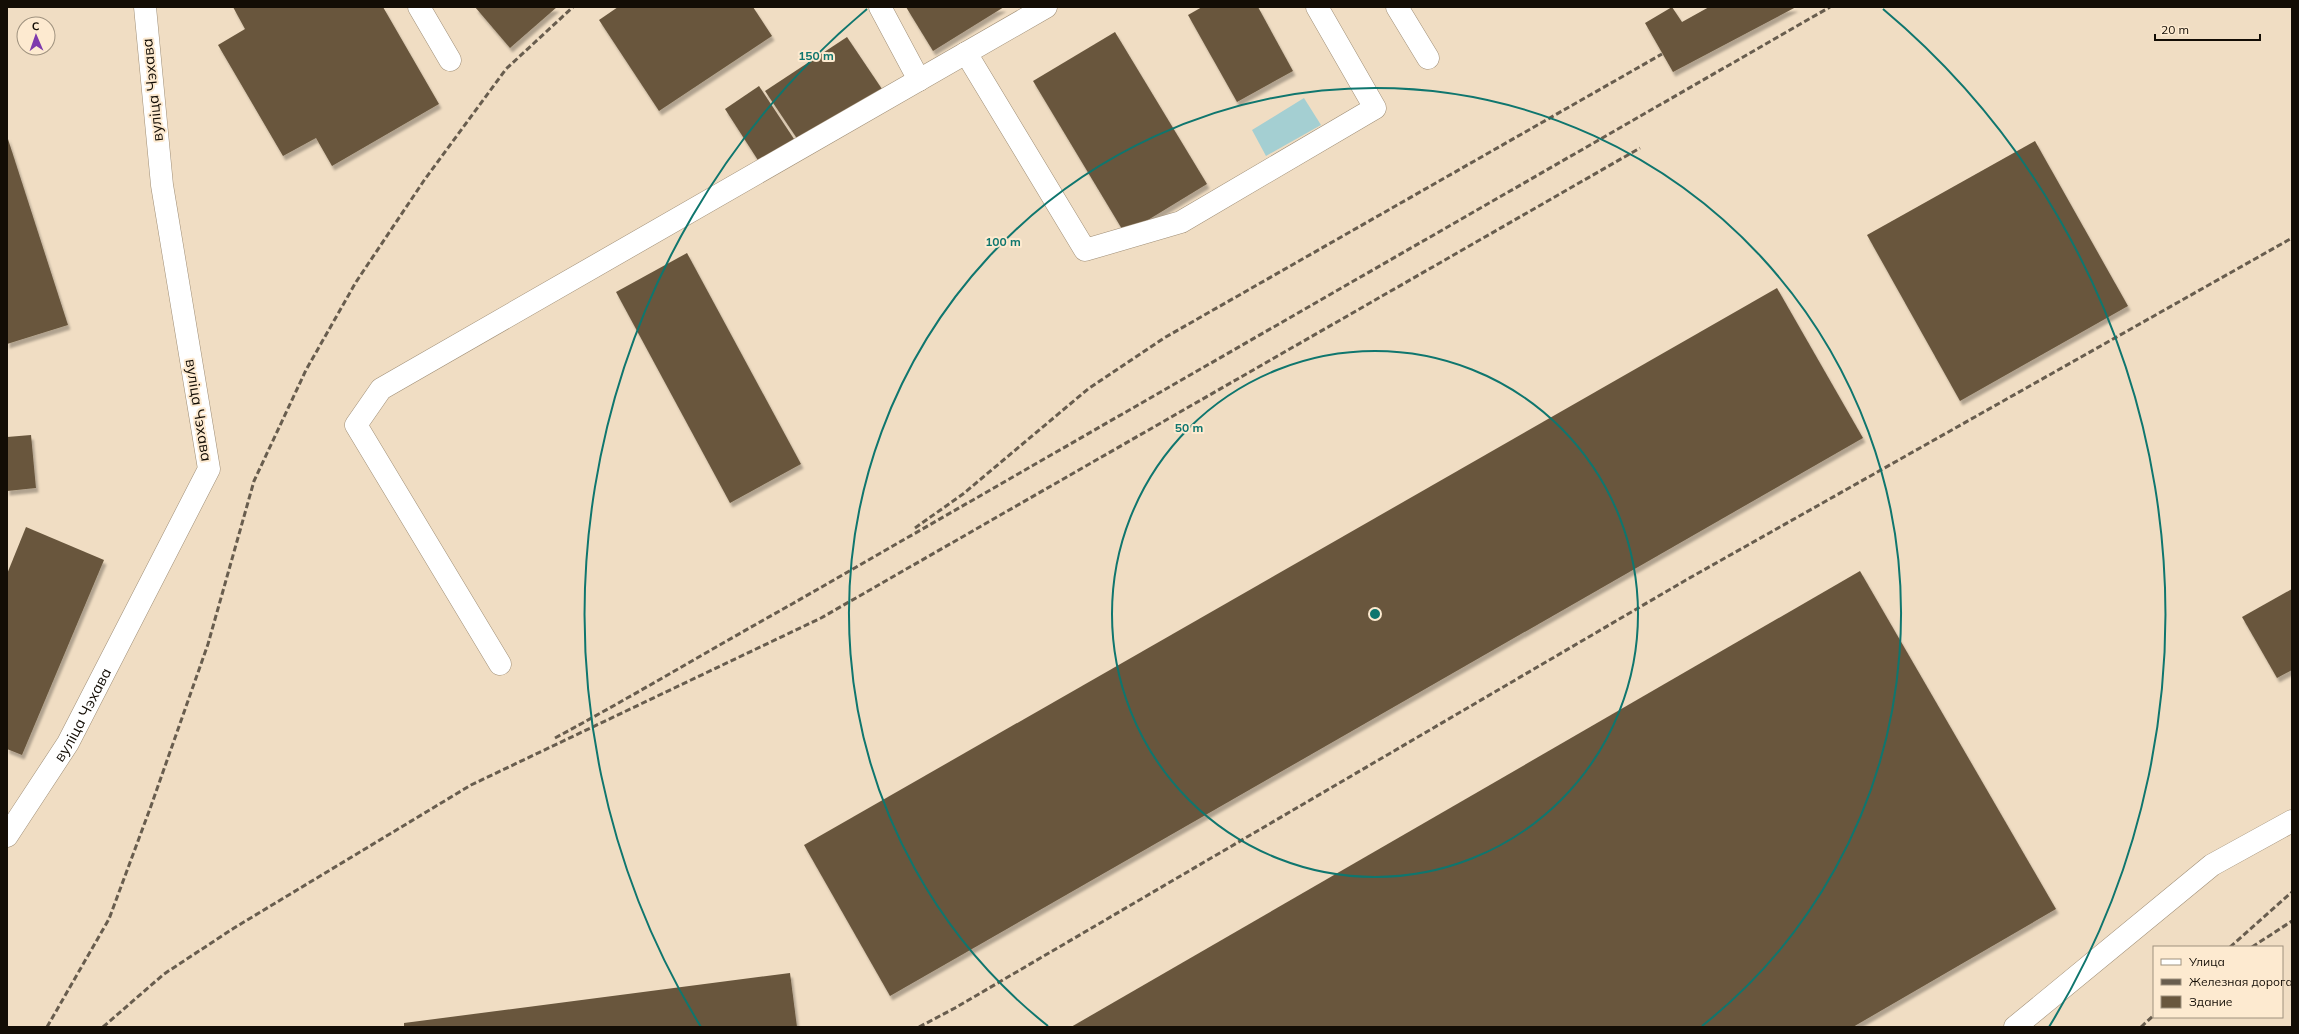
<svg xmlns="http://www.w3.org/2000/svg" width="2299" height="1034" font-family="Mulish,sans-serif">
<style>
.water{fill:#a4cfd2}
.building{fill:#69573e;filter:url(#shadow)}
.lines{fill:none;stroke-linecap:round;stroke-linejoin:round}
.minor-casing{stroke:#9f8e76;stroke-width:23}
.minor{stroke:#fff;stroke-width:22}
.rail{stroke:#685d4e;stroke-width:3;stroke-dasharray:6 3;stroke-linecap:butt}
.ring{fill:none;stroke:#0f766e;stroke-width:2}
.labels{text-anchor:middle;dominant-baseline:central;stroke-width:4;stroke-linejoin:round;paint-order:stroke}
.street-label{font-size:15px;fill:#130d05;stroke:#fdead0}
.centre{fill:#0f766e;stroke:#fdead0;stroke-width:2}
.ring-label{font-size:12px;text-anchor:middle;font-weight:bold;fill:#0f766e;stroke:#fdead0;stroke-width:4;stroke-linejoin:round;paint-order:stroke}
</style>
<defs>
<filter id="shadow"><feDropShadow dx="2.5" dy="4.5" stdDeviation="1" flood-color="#0004"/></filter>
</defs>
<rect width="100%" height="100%" fill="#f0ddc3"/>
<path class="water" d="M1304 98 1321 125 1266 156 1252 130Z"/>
<g class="building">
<path d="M233 7H383L439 104 332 166 316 138 283 156 218 45 245 29Z"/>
<path d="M475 7H557L510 48Z"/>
<path d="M618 7H753L772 36 659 111 599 20Z"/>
<path d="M906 7H1004L933 51Z"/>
<path d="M1202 7H1258L1293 71 1237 102 1188 15Z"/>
<path d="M1672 7 1682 22 1709 7H1796L1673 72 1645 23Z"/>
<path d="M1115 32 1207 184 1125 234 1033 81Z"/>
<path d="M847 37 882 89 800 143 765 91Z"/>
<path d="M759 86 798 145 763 168 725 109Z"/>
<path d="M7 136 68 325 7 344Z"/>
<path d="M2035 141 2128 306 1960 401 1867 235Z"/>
<path d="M687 253 801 464 730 503 616 292Z"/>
<path d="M1777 288 1863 438 890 996 804 845Z"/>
<path d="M31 435 36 488 7 491V437Z"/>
<path d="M26 527 104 560 22 755 7 749V574Z"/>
<path d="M1860 571 2056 909 1853 1027H1071Z"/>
<path d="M2292 589V670L2277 678 2242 617Z"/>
<path d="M790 973 797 1027H404V1023Z"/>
</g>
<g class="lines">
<defs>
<g id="minor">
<path d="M419 7 450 60"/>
<path d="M880 7 919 80"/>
<path d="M1397 7 1428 58"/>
<path d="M966 53 1085 250 1181 222 1375 108 1317 7"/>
<path d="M500 664 356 425 381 389 1046 7"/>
<path id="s1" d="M7 836 68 743 209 469 162 185 145 7"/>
<path d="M2015 1027 2212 865 2292 821"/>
</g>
</defs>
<use href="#minor" class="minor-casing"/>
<use href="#minor" class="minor"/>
<g class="rail">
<path d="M915 528 963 494 1088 389 1164 338 1662 54"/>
<path d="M555 738C635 695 713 648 792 604L1830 7"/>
<path d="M2230 947 2292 892"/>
<path d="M2252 947 2292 921"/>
<path d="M47 1027 109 919 151 806 208 644 254 481 306 370 356 282 425 179 506 69 573 7"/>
<path d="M103 1027 164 974 234 928 471 785 821 618 1640 148"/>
<path d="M919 1027 955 1008 1686 580 2292 238"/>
<path d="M2141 1027 2154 1015"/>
</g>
</g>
<g class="ring">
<circle cx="1375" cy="614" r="263"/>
<path d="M1048 1026A526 526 0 1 1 1702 1026"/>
<path d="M701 1027A790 790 0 0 1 867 9M1883 9A790 790 0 0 1 2049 1027"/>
</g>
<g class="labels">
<g class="street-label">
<text transform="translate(152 90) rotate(-96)">вуліца Чэхава</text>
<text transform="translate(199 410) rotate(81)">вуліца Чэхава</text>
<text stroke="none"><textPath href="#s1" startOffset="143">вуліца Чэхава</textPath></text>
</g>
</g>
<circle cx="1375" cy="614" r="6" class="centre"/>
<g class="ring-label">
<text x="816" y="60">150 m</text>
<text x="1003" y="246">100 m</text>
<text x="1189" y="432">50 m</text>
</g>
<rect width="2299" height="1034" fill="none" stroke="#130d05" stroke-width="16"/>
<rect x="2153" y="946" width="130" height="72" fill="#fdead0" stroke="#9f927f"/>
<rect x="2161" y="959" width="20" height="6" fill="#ffffff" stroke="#9f927f"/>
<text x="2189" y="966" font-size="12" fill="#130d05">Улица</text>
<rect x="2161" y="979" width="20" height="6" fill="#685d4e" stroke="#9f927f"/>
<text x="2189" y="986" font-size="12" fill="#130d05">Железная дорога</text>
<rect x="2161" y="996" width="20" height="12" fill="#69573e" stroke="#9f927f"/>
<text x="2189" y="1006" font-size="12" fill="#130d05">Здание</text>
<g transform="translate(36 36) rotate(358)"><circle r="19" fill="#fdead0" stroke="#9f927f"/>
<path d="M0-3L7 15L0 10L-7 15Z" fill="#7e3aad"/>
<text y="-6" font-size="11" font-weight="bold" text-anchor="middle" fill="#130d05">С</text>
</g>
<path d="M2155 34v6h105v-6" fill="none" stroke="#130d05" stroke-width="2"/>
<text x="2161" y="34" font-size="12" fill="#130d05" stroke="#fdead0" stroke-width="3" paint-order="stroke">20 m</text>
</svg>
